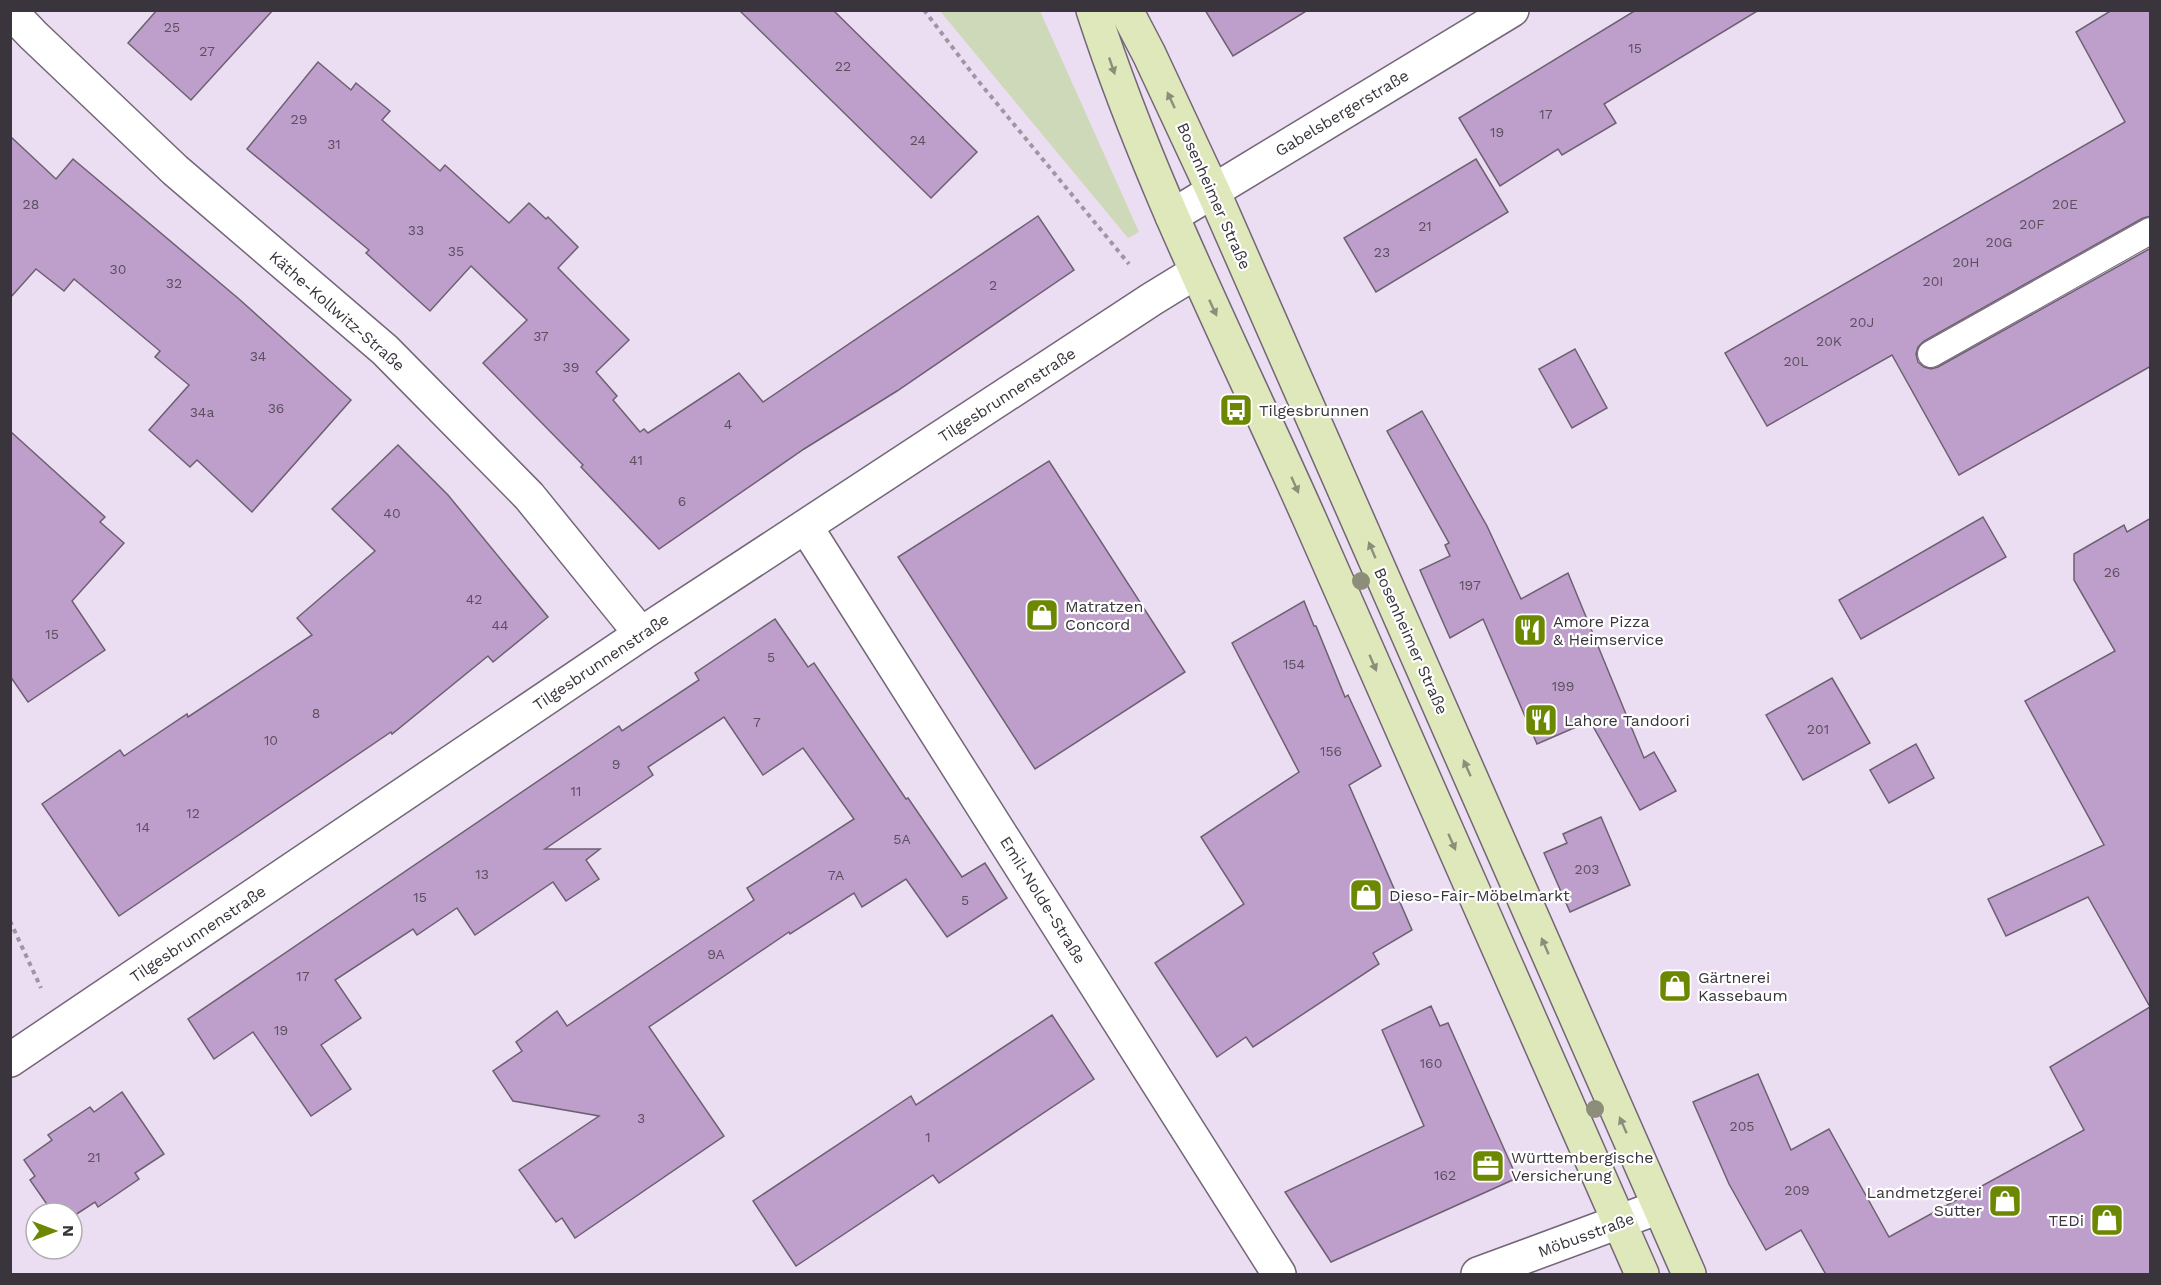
<svg xmlns="http://www.w3.org/2000/svg" width="2161" height="1285" font-family="'Work Sans',sans-serif">
<style>
.green{fill:#ced9b9}
.building{fill:#be9fcb;stroke:#6c6071;stroke-width:1.5}
.lines{fill:none;stroke-linecap:round;stroke-linejoin:round}
.lane-casing{stroke:#726677;stroke-width:28}
.street-casing{stroke:#726677;stroke-width:36}
.secondary-casing{stroke:#726677;stroke-width:36}
.path{stroke:#a095a4;stroke-width:4;stroke-dasharray:4.5 4.5;stroke-linecap:butt}
.lane{stroke:#fff;stroke-width:26}
.street{stroke:#fff;stroke-width:33}
.secondary{stroke:#dee8ba;stroke-width:33}
.tree{fill:#8d8e7a}
.oneway{fill:#8c8e7b}
.labels{text-anchor:middle;dominant-baseline:central;stroke-width:4.5;stroke-linejoin:round;paint-order:stroke}
.number-label{font-size:14px;fill:#5b4f60}
.street-label{font-size:16px;fill:#3a343c;stroke:#fff}
.poi-label{font-size:16px;fill:#3a343c;stroke:#fff;text-anchor:start}
</style>
<rect width="100%" height="100%" fill="#ecdef2"/>
<path class="green" d="M940 11H1040L1139 232 1128 238Z"/>
<g class="building">
<path d="M157 10H273L191 100 128 43Z"/>
<path d="M739 10H833L977 152 931 198Z"/>
<path d="M1205 10H1308L1233 56Z"/>
<path d="M1636 10H1759L1604 104 1616 123 1562 155 1558 149 1500 186 1459 118Z"/>
<path d="M2112 10H2151V216L2143 218 1924 341 1918 347 1916 354 1918 362 1924 367 1931 369 1938 367 2151 248V366L1959 475 1892 355 1767 426 1725 353 2125 122 2076 32Z"/>
<path d="M318 62 351 90 356 83 390 111 382 120 440 171 445 165 509 223 529 203 546 219 548 217 578 247 558 268 629 340 596 372 617 396 613 400 640 432 644 429 648 433 739 373 763 402 1038 216 1074 270 897 391 804 449 659 549 581 467 583 465 483 363 527 320 471 266 430 311 366 253 369 250 247 149Z"/>
<path d="M10 136 56 179 73 159 239 299 351 400 252 512 197 460 190 467 149 430 189 385 155 357 160 351 74 279 64 291 36 269 10 298Z"/>
<path d="M1476 159 1508 212 1376 292 1344 238Z"/>
<path d="M1575 349 1607 408 1572 428 1539 369Z"/>
<path d="M1422 411 1487 526 1521 599 1568 573 1644 758 1654 752 1676 791 1640 810 1590 721 1537 744 1483 619 1450 638 1420 570 1450 556 1445 545 1449 543 1387 431Z"/>
<path d="M10 431 105 517 100 522 124 543 72 601 105 650 28 702 10 676Z"/>
<path d="M398 445 448 495 548 617 493 662 488 656 392 734 391 732 119 916 42 804 120 750 124 756 187 714 188 717 312 635 297 618 375 551 332 509Z"/>
<path d="M1049 461 1185 672 1035 769 898 557Z"/>
<path d="M1983 517 2006 557 1861 639 1839 600Z"/>
<path d="M2151 518V1275H1821L1825 1273 1801 1230 1766 1250 1729 1184 1693 1102 1758 1074 1791 1150 1829 1129 1889 1237 2084 1130 2050 1067 2150 1007 2088 897 2006 936 1988 899 2104 845 2025 701 2115 651 2074 580V554L2124 525 2127 532Z"/>
<path d="M1304 601 1314 626H1316L1345 697 1348 695 1381 766 1349 785 1412 930 1373 953 1379 964 1253 1047 1246 1037 1217 1057 1155 963 1244 904 1201 837 1299 772 1232 643Z"/>
<path d="M775 619 808 667 814 663 906 799 908 798 962 877 985 863 1007 898 947 937 906 879 862 907 854 893 790 934 789 932 649 1027 724 1136 575 1238 562 1218 556 1222 519 1170 599 1116 513 1101 493 1071 522 1051 516 1042 557 1011 567 1026 754 900 747 888 854 819 803 748 763 775 724 717 648 767 653 775 545 849H600L586 860 599 879 566 901 553 882 475 935 457 908 417 935 413 929 335 980 361 1018 321 1045 351 1089 311 1116 253 1032 214 1059 188 1019 619 726 622 731 699 680 695 673Z"/>
<path d="M1832 678 1870 743 1803 780 1766 715Z"/>
<path d="M1916 744 1934 778 1889 803 1870 770Z"/>
<path d="M1601 817 1630 885 1570 912 1544 853 1567 843 1563 834Z"/>
<path d="M1431 1006 1440 1026 1448 1023 1517 1178 1331 1262 1285 1192 1424 1126 1382 1030Z"/>
<path d="M1052 1015 1094 1079 939 1183 933 1175 796 1266 753 1201 911 1096 916 1105Z"/>
<path d="M122 1092 164 1154 135 1173 139 1179 98 1207 95 1202 72 1217V1213H53L30 1180 35 1176 24 1160 52 1140 48 1135 90 1107 94 1112Z"/>
</g>
<g class="lines">
<defs>
<path id="lane" d="M1931 354 2150 231"/>
<g id="street">
<path d="M10 11 33 35 175 170 385 350 529 496 641 634"/>
<path d="M1172 216 1512 10"/>
<path d="M806 527 1279 1274"/>
<path d="M10 1060 641 634 1152 299 1196 272"/>
<path d="M1478 1274 1659 1207"/>
</g>
<g id="secondary">
<path d="M1093 10C1150 186 1235 351 1310 520 1422 771 1530 1023 1642 1274"/>
<path d="M1126 10 1149 54 1213 191 1689 1274"/>
</g>
</defs>
<use href="#lane" class="lane-casing"/>
<use href="#street" class="street-casing"/>
<use href="#secondary" class="secondary-casing"/>
<g class="path">
<path d="M924 10 975 77 1129 264"/>
<path d="M10 921 41 988"/>
</g>
<use href="#lane" class="lane"/>
<use href="#street" class="street"/>
<use href="#secondary" class="secondary"/>
</g>
<g class="tree">
<circle cx="1361" cy="581" r="9"/>
<circle cx="1595" cy="1109" r="9"/>
</g>
<defs><path id="oneway-solid" d="M-6-.8H1V-3.2L6.5 0L1 3.2V.8H-6Z" transform="scale(1.5)"/></defs>
<g class="oneway">
<use href="#oneway-solid" transform="translate(1112 66) rotate(71)"/>
<use href="#oneway-solid" transform="translate(1171 100) rotate(-115)"/>
<use href="#oneway-solid" transform="translate(1213 308) rotate(65)"/>
<use href="#oneway-solid" transform="translate(1295 485) rotate(66)"/>
<use href="#oneway-solid" transform="translate(1372 550) rotate(-113)"/>
<use href="#oneway-solid" transform="translate(1373 663) rotate(67)"/>
<use href="#oneway-solid" transform="translate(1467 768) rotate(-114)"/>
<use href="#oneway-solid" transform="translate(1452 842) rotate(66)"/>
<use href="#oneway-solid" transform="translate(1545 946) rotate(-114)"/>
<use href="#oneway-solid" transform="translate(1623 1125) rotate(-114)"/>
</g>
<defs>
<symbol id="bus-square" viewBox="-11 -11 22 22"><rect x="-9" y="-9" width="18" height="18" rx="4" fill="#6c8800" stroke="#fff"/><path d="M-5-6H5V4H4V6H2V4H-2V6H-4V4H-5ZM-3.5-4V0h7V-4ZM-3.5 1.2v1.5H-2V1.2ZM2 1.2v1.5H3.5V1.2Z" fill="#fff"/></symbol>
<symbol id="shop-square" viewBox="-11 -11 22 22"><rect x="-9" y="-9" width="18" height="18" rx="4" fill="#6c8800" stroke="#fff"/><path d="M-5-2.5h2.3a2.7 3.5 0 0 1 5.4 0H5L5.5 6h-11ZM-1.5-2.5h3a1.5 2.3 0 0 0-3 0Z" fill="#fff"/></symbol>
<symbol id="restaurant-square" viewBox="-11 -11 22 22"><rect x="-9" y="-9" width="18" height="18" rx="4" fill="#6c8800" stroke="#fff"/><path d="M-5-6h1v4h1v-4h1v4h1v-4h1v5L-1.5 .5V6h-2V.5L-5-1ZM5-6V6H3V1.5H1.5Q1.5-4 5-6Z" fill="#fff"/></symbol>
<symbol id="office-square" viewBox="-11 -11 22 22"><rect x="-9" y="-9" width="18" height="18" rx="4" fill="#6c8800" stroke="#fff"/><path d="M-6-3h4V-5.5h4V-3h4V5H-6ZM-1-4.5V-3h2v-1.5ZM-6 0V1H6V0Z" fill="#fff"/></symbol>
</defs>
<g fill-rule="evenodd">
<use href="#bus-square" x="1217" y="391" width="38" height="38"/>
<use href="#shop-square" x="1023" y="596" width="38" height="38"/>
<use href="#restaurant-square" x="1511" y="611" width="38" height="38"/>
<use href="#restaurant-square" x="1522" y="701" width="38" height="38"/>
<use href="#shop-square" x="1347" y="876" width="38" height="38"/>
<use href="#shop-square" x="1656" y="967" width="38" height="38"/>
<use href="#office-square" x="1469" y="1147" width="38" height="38"/>
<use href="#shop-square" x="1986" y="1182" width="38" height="38"/>
<use href="#shop-square" x="2088" y="1201" width="38" height="38"/>
</g>
<g class="labels">
<g class="number-label">
<text x="172" y="27">25</text>
<text x="1635" y="48">15</text>
<text x="207" y="51">27</text>
<text x="843" y="66">22</text>
<text x="1546" y="114">17</text>
<text x="299" y="119">29</text>
<text x="1497" y="132">19</text>
<text x="918" y="140">24</text>
<text x="334" y="144">31</text>
<text x="31" y="204">28</text>
<text x="2065" y="204">20E</text>
<text x="2032" y="224">20F</text>
<text x="1425" y="226">21</text>
<text x="416" y="230">33</text>
<text x="1999" y="242">20G</text>
<text x="456" y="251">35</text>
<text x="1382" y="252">23</text>
<text x="1966" y="262">20H</text>
<text x="118" y="269">30</text>
<text x="1933" y="281">20I</text>
<text x="174" y="283">32</text>
<text x="993" y="285">2</text>
<text x="1862" y="322">20J</text>
<text x="541" y="336">37</text>
<text x="1829" y="341">20K</text>
<text x="258" y="356">34</text>
<text x="1796" y="361">20L</text>
<text x="571" y="367">39</text>
<text x="276" y="408">36</text>
<text x="202" y="412">34a</text>
<text x="728" y="424">4</text>
<text x="636" y="460">41</text>
<text x="682" y="501">6</text>
<text x="392" y="513">40</text>
<text x="2112" y="572">26</text>
<text x="1470" y="585">197</text>
<text x="474" y="599">42</text>
<text x="500" y="625">44</text>
<text x="52" y="634">15</text>
<text x="771" y="657">5</text>
<text x="1294" y="664">154</text>
<text x="1563" y="686">199</text>
<text x="316" y="713">8</text>
<text x="757" y="722">7</text>
<text x="1818" y="729">201</text>
<text x="271" y="740">10</text>
<text x="1331" y="751">156</text>
<text x="616" y="764">9</text>
<text x="576" y="791">11</text>
<text x="193" y="813">12</text>
<text x="143" y="827">14</text>
<text x="902" y="839">5A</text>
<text x="1587" y="869">203</text>
<text x="482" y="874">13</text>
<text x="836" y="875">7A</text>
<text x="420" y="897">15</text>
<text x="965" y="900">5</text>
<text x="716" y="954">9A</text>
<text x="303" y="976">17</text>
<text x="281" y="1030">19</text>
<text x="1431" y="1063">160</text>
<text x="641" y="1118">3</text>
<text x="1742" y="1126">205</text>
<text x="928" y="1137">1</text>
<text x="94" y="1157">21</text>
<text x="1445" y="1175">162</text>
<text x="1797" y="1190">209</text>
</g>
<g class="street-label">
<text transform="translate(1342 113) rotate(-31)">Gabelsbergerstraße</text>
<text transform="translate(1214 196) rotate(66)">Bosenheimer Straße</text>
<text transform="translate(337 311) rotate(41)">Käthe-Kollwitz-Straße</text>
<text transform="translate(1007 395) rotate(-33)">Tilgesbrunnenstraße</text>
<text transform="translate(1411 641) rotate(66)">Bosenheimer Straße</text>
<text transform="translate(601 662) rotate(-34)">Tilgesbrunnenstraße</text>
<text transform="translate(1043 900) rotate(58)">Emil-Nolde-Straße</text>
<text transform="translate(198 934) rotate(-34)">Tilgesbrunnenstraße</text>
<text transform="translate(1586 1235) rotate(-20)">Möbusstraße</text>
</g>
<g class="poi-label">
<text x="1259" y="410">Tilgesbrunnen</text>
<text x="1065" y="606">Matratzen<tspan x="1065" dy="18">Concord</tspan></text>
<text x="1553" y="621">Amore Pizza<tspan x="1553" dy="18">&amp; Heimservice</tspan></text>
<text x="1564" y="720">Lahore Tandoori</text>
<text x="1389" y="895">Dieso-Fair-Möbelmarkt</text>
<text x="1698" y="977">Gärtnerei<tspan x="1698" dy="18">Kassebaum</tspan></text>
<text x="1511" y="1157">Württembergische<tspan x="1511" dy="18">Versicherung</tspan></text>
<text x="1982" y="1192" text-anchor="end">Landmetzgerei<tspan x="1982" dy="18">Sutter</tspan></text>
<text x="2084" y="1220" text-anchor="end">TEDi</text>
</g>
</g>
<rect width="2161" height="1285" fill="none" stroke="#3a343c" stroke-width="24"/>
<g transform="translate(54 1231) rotate(90)"><circle r="28" fill="#ffffff" stroke="#b0aeb1" stroke-width="1.5"/>
<path d="M0-4.5L10 22L0 15L-10 22Z" fill="#6c8800"/>
<text y="-9" font-size="16" font-weight="bold" text-anchor="middle" fill="#3a343c">N</text>
</g>
</svg>
